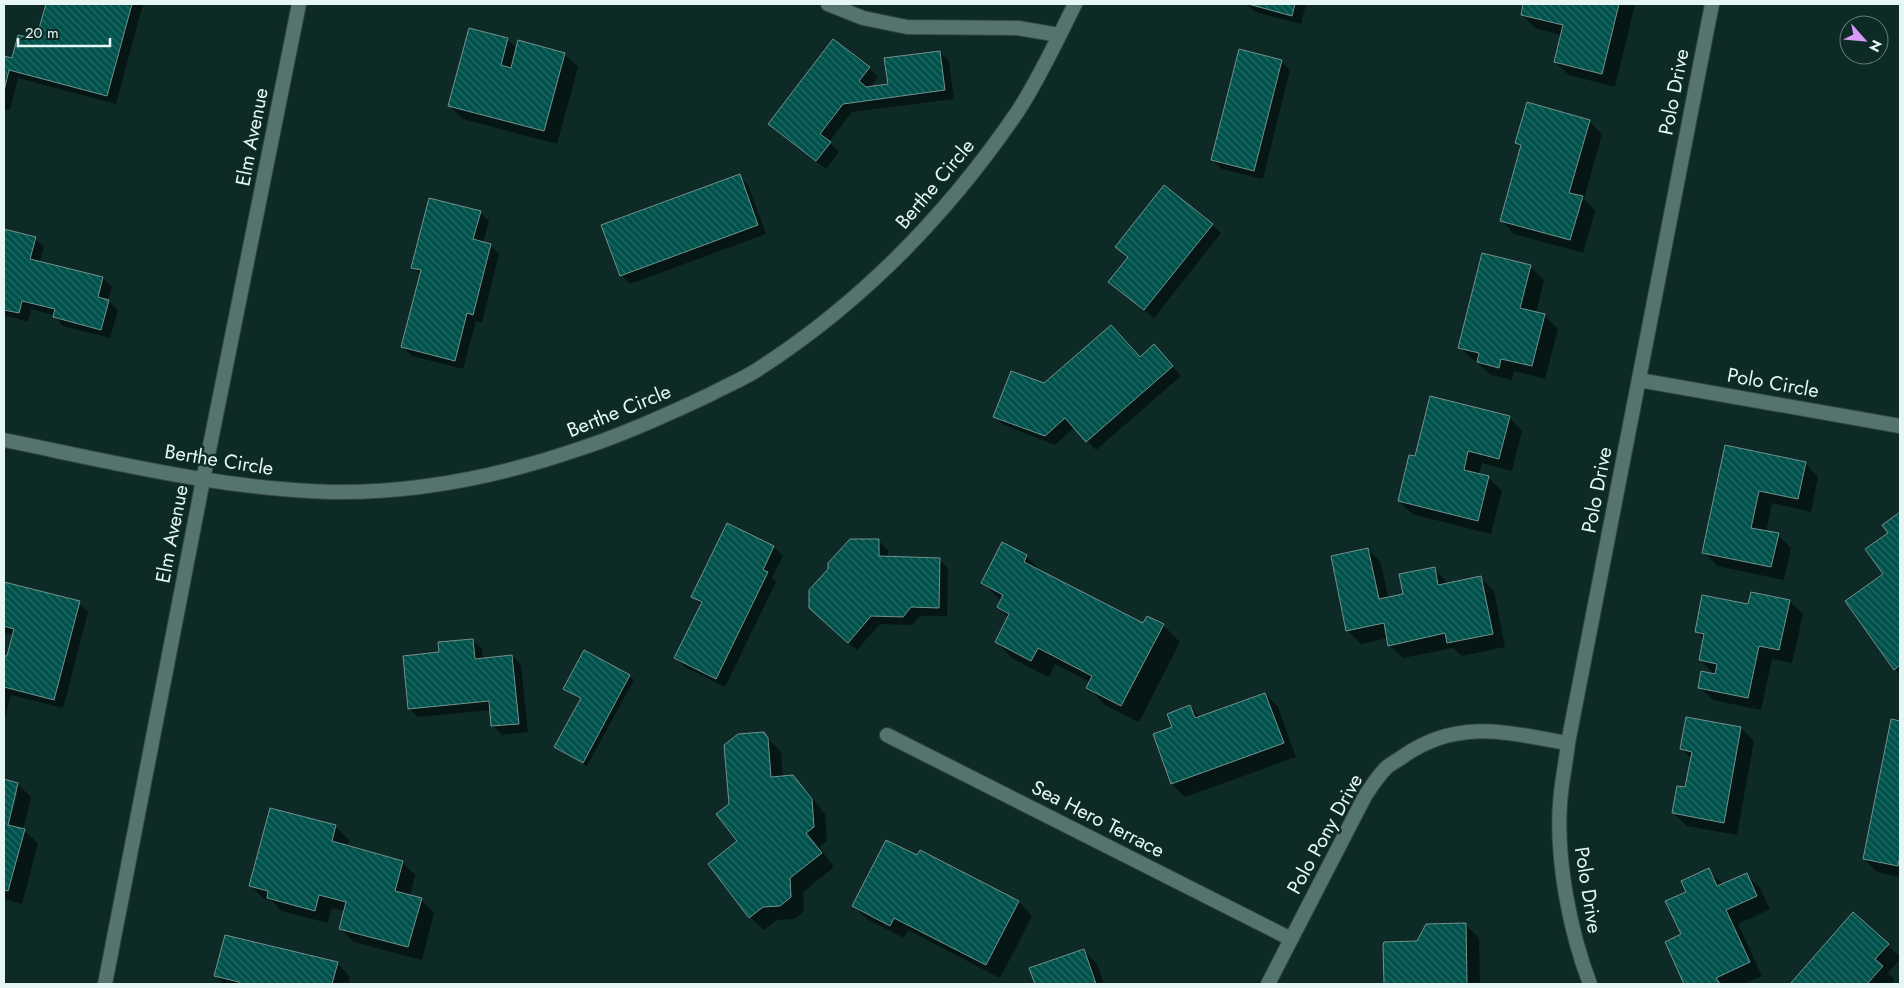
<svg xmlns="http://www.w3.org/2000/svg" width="1904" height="988" font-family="Jost,sans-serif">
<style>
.shadow{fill:#0007;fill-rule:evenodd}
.building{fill:url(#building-back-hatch);stroke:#73918d}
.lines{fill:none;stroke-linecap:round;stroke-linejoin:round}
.service-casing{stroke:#334542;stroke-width:16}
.minor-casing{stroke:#334542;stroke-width:16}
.service{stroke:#56746f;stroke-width:14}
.minor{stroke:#56746f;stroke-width:14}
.labels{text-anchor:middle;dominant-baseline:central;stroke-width:5;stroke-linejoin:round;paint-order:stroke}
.street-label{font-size:20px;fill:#e6f6f4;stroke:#0d2a27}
</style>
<defs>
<pattern id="building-back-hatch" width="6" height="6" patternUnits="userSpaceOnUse" patternTransform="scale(1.25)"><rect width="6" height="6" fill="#00514b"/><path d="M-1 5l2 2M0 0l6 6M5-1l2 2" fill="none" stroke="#256b66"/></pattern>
</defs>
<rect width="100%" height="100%" fill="#0d2a27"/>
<g class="shadow">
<path d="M47 4H143L116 104 18 78 10 110 4 109V57L13 59 37 41Z"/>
<path d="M1247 4H1306L1301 24 1255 12Z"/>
<path d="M1525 4H1635L1615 87 1569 75 1555 62 1562 35 1535 28 1522 15Z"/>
<path d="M507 39 517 49 564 54 578 67 557 144 463 119 449 105Z"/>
<path d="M940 52 949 61 954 99 852 112 829 142 839 152 826 169 779 133 770 124 869 68 878 77 870 87 889 85Z"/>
<path d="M1281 61 1290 70 1263 179 1222 169 1212 160Z"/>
<path d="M1589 121 1602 134 1584 199 1595 211 1583 253 1514 234 1501 220 1522 148 1516 143Z"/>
<path d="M739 176 748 185 766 234 630 284 621 275Z"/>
<path d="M480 212 489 221 483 243 490 245 499 254 482 323 476 321 463 369 412 356 403 347 421 275 413 267Z"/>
<path d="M1212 224 1221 233 1154 318 1110 282 1129 258 1117 247Z"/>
<path d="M4 230 35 238 44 247 40 262 103 278 112 287 108 300 118 310 110 338 63 326 54 315 31 309 28 322 4 315Z"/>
<path d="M1530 267 1544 280 1536 313 1544 315 1558 329 1545 379 1514 371 1512 380 1491 375 1460 348Z"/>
<path d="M1163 355 1181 376 1096 450 1074 427 1055 445 1004 425 995 416 1045 385 1140 359Z"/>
<path d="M1509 417 1522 431 1512 471 1482 463 1479 475 1488 477 1502 491 1491 534 1412 514 1399 501 1416 458Z"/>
<path d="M1726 447 1805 463 1818 477 1811 512 1772 503 1766 532 1778 535 1791 548 1784 580 1717 566 1704 552Z"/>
<path d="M1900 513V675L1895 669 1884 575 1890 533 1884 525Z"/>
<path d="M728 525 774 547 783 556 772 578 776 582 725 687 685 667 676 658 702 606 692 596Z"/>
<path d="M879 541 888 550V558L939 559 948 568 947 616H920L912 625 880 624 857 650 819 617Z"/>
<path d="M1368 549 1381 563 1388 598 1405 595 1434 568 1448 584 1480 577 1494 591 1505 647 1462 656 1453 648 1403 658 1389 645 1388 638 1361 644 1347 630Z"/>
<path d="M1026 556 1044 574 1144 625H1163L1180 642 1139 722 1105 705 1088 687 1090 682 1055 664 1049 677 1013 659 996 641 1008 617 998 607 1001 601 983 583Z"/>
<path d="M4 583 79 603 88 612 63 708 11 695 4 722V657L8 658 14 635 4 632Z"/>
<path d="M1789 601 1803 614 1792 663 1772 659 1761 710 1713 700 1699 687 1716 676 1700 660 1704 640 1696 631 1749 606Z"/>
<path d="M473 640 482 649 483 659 512 656 521 665 528 732 502 735 493 726 491 710 418 717 409 708 440 653Z"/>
<path d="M630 676 634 680 587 766 560 751 555 747 581 699 565 688Z"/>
<path d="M1265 694 1278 707 1296 757 1185 797 1172 784 1173 728 1190 707 1200 717Z"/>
<path d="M1892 721 1900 722V877L1877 872 1864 859Z"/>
<path d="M1741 728 1754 741 1737 835 1687 826 1673 813 1686 789 1692 759 1681 749Z"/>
<path d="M763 733 781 752 783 777 792 776 806 790 825 814 827 841 819 847 834 867 803 892 804 911 794 919 777 920 764 930 750 917 710 864 739 841 731 805Z"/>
<path d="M4 780 18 784 31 797 23 830 38 843 22 904 5 899 4 903ZM15 791H18L7 831 5 830Z"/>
<path d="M335 826 349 840 347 847 402 862 415 875 410 896 421 899 434 913 422 960 354 942 340 928 345 911 332 908 328 923 281 911 272 901 264 899 250 886Z"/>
<path d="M920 851 1019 902 1032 916 1000 978 908 930 904 938 867 919 854 906 917 857Z"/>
<path d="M1708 869 1723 885 1746 874 1760 888 1770 909 1738 924 1762 976 1743 984H1686L1666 942 1682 935 1688 892Z"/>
<path d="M1853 914 1900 957V959L1888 973 1895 980 1892 984H1791Z"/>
<path d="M1465 924 1479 938 1480 984H1385L1384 946 1418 942Z"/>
<path d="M1084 951 1097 964 1104 984H1036L1031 969Z"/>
<path d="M337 963 350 977 349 984H224L216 976Z"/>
</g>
<g class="building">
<path d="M46 4H132L107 96 9 70 4 91V56L12 58 18 35 36 39Z"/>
<path d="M1248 4H1295L1292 16Z"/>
<path d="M1523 4H1619L1602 74 1554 62 1563 25 1521 15Z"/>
<path d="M469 28 508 38 501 65 511 68 518 40 565 53 544 131 448 106Z"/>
<path d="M833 39 870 67 859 81 866 87 888 84 884 58 940 51 945 90 843 104 820 134 831 142 816 161 768 124Z"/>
<path d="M1239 49 1282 60 1254 171 1211 160Z"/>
<path d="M1527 102 1590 120 1569 193 1583 196 1570 240 1500 221 1521 145 1515 143Z"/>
<path d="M740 174 758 225 620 276 601 225Z"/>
<path d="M1164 185 1213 224 1144 310 1108 282 1128 257 1115 247Z"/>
<path d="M429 198 481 211 473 239 491 244 473 315 467 313 455 361 401 347 421 270 411 268Z"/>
<path d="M4 229 36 237 30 259 103 277 98 297 109 300 101 330 53 317 55 309 22 301 19 313 4 310Z"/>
<path d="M1482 253 1531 265 1520 308 1545 314 1532 366 1501 359 1499 368 1477 362 1479 353 1458 348Z"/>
<path d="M1111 325 1140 357 1154 344 1173 366 1086 442 1065 418 1045 436 993 417 1011 371 1044 383Z"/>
<path d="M1430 396 1510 416 1499 459 1468 451 1464 470 1489 476 1478 521 1398 501 1409 455 1415 456Z"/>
<path d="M1725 445 1806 462 1798 499 1759 491 1751 528 1779 533 1771 567 1702 553Z"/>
<path d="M1900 512V665L1894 670 1845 601 1883 574 1865 549 1888 533 1882 525Z"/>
<path d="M727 523 774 546 763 570 768 572 716 679 674 658 702 602 691 597Z"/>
<path d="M850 539H879V556L940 558 939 608 911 607 903 617 871 616 848 643 809 608V590L828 569V563Z"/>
<path d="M1002 542 1027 555 1024 562 1143 623 1147 616 1164 624 1121 706 1086 688 1092 676 1038 648 1031 661 995 642 1009 614 997 607 1003 595 981 583Z"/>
<path d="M1368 548 1379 599 1403 594 1399 574 1435 567 1438 585 1481 576 1493 634 1447 643 1445 633 1388 646 1384 623 1346 631 1331 556Z"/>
<path d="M4 582 80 601 54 700 4 687V656H7L14 629 4 626Z"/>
<path d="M1751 592 1790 600 1779 650 1759 646 1748 698 1698 688 1701 671 1715 674 1717 664 1699 660 1704 634 1695 632 1702 595 1748 604Z"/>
<path d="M473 639 475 659 512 655 519 724 491 726 489 701 408 709 403 656 439 652 438 642Z"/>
<path d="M584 650 630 675 583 763 554 747 581 698 563 689Z"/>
<path d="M1265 693 1284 743 1171 784 1153 734 1172 727 1167 714 1190 705 1195 718Z"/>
<path d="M1686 717 1741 727 1724 823 1672 813 1677 786 1685 787 1692 752 1680 749Z"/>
<path d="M1891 719 1900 721V856L1898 866 1863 859Z"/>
<path d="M764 732 768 738 771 777 793 775 812 799 814 827 806 833 822 853 790 878 791 897 780 906 763 907 749 918 708 864 737 841 716 814 729 804 724 745 738 734Z"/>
<path d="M4 779 18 783 8 825 25 829 8 891 4 890Z"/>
<path d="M270 808 336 825 332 841 403 861 395 891 422 898 408 947 339 929 346 902 319 895 315 911 267 898 268 891 249 886Z"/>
<path d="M886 840 917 855 920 850 1019 901 986 965 894 918 890 926 852 906Z"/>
<path d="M1709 868 1717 886 1747 873 1757 896 1726 910 1750 962 1716 978 1720 984H1684L1665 942 1681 934 1665 901 1686 892 1681 881Z"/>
<path d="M1853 912 1889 944 1875 959 1883 966 1867 984H1790Z"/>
<path d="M1466 923 1467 984H1384L1383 945 1384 942 1417 941 1426 924Z"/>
<path d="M225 935 338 962 332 984H239V982L214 976Z"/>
<path d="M1084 949 1096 984H1035L1029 968Z"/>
</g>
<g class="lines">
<defs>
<path id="service" d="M828 4 863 18 907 27 1018 28 1059 35"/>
<g id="minor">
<path d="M1639 380 1900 426"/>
<path d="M4 440C112 462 221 489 332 492 415 493 497 477 576 450 623 435 667 415 711 394 726 386 743 379 757 370 861 303 948 214 1018 111 1040 77 1057 40 1075 4"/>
<path d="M887 735 1291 939"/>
<path d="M105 984 203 480 299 4"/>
<path d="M1268 984 1365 796C1371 787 1378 776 1386 768 1391 763 1399 760 1405 755 1460 718 1508 733 1568 743"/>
<path d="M1590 984C1570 932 1556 860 1560 804 1561 784 1566 763 1568 743L1712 4"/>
</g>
</defs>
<use href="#service" class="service-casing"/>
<use href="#minor" class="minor-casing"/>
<use href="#service" class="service"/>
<use href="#minor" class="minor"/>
</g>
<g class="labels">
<g class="street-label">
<text transform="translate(1674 92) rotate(-79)">Polo Drive</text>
<text transform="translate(252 137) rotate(-79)">Elm Avenue</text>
<text transform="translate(935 184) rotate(-50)">Berthe Circle</text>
<text transform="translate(1773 383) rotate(10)">Polo Circle</text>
<text transform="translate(619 411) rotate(-22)">Berthe Circle</text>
<text transform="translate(219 460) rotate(9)">Berthe Circle</text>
<text transform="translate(1597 490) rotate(-79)">Polo Drive</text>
<text transform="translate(172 534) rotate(-79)">Elm Avenue</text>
<text transform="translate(1098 819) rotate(27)">Sea Hero Terrace</text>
<text transform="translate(1325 834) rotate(-61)">Polo Pony Drive</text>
<text transform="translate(1588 890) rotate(81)">Polo Drive</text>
</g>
</g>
<rect width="1904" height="988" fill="none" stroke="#e6f6f4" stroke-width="10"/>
<g transform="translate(1864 40) rotate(117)"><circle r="24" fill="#0d2a27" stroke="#647c79"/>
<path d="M0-4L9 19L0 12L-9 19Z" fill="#d89af8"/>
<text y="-8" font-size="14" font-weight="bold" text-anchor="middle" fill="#e6f6f4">N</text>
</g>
<path d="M18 38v8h92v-8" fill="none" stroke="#e6f6f4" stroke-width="2.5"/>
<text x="25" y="38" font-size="15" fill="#e6f6f4" stroke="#0d2a27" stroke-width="4" paint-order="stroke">20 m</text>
</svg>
